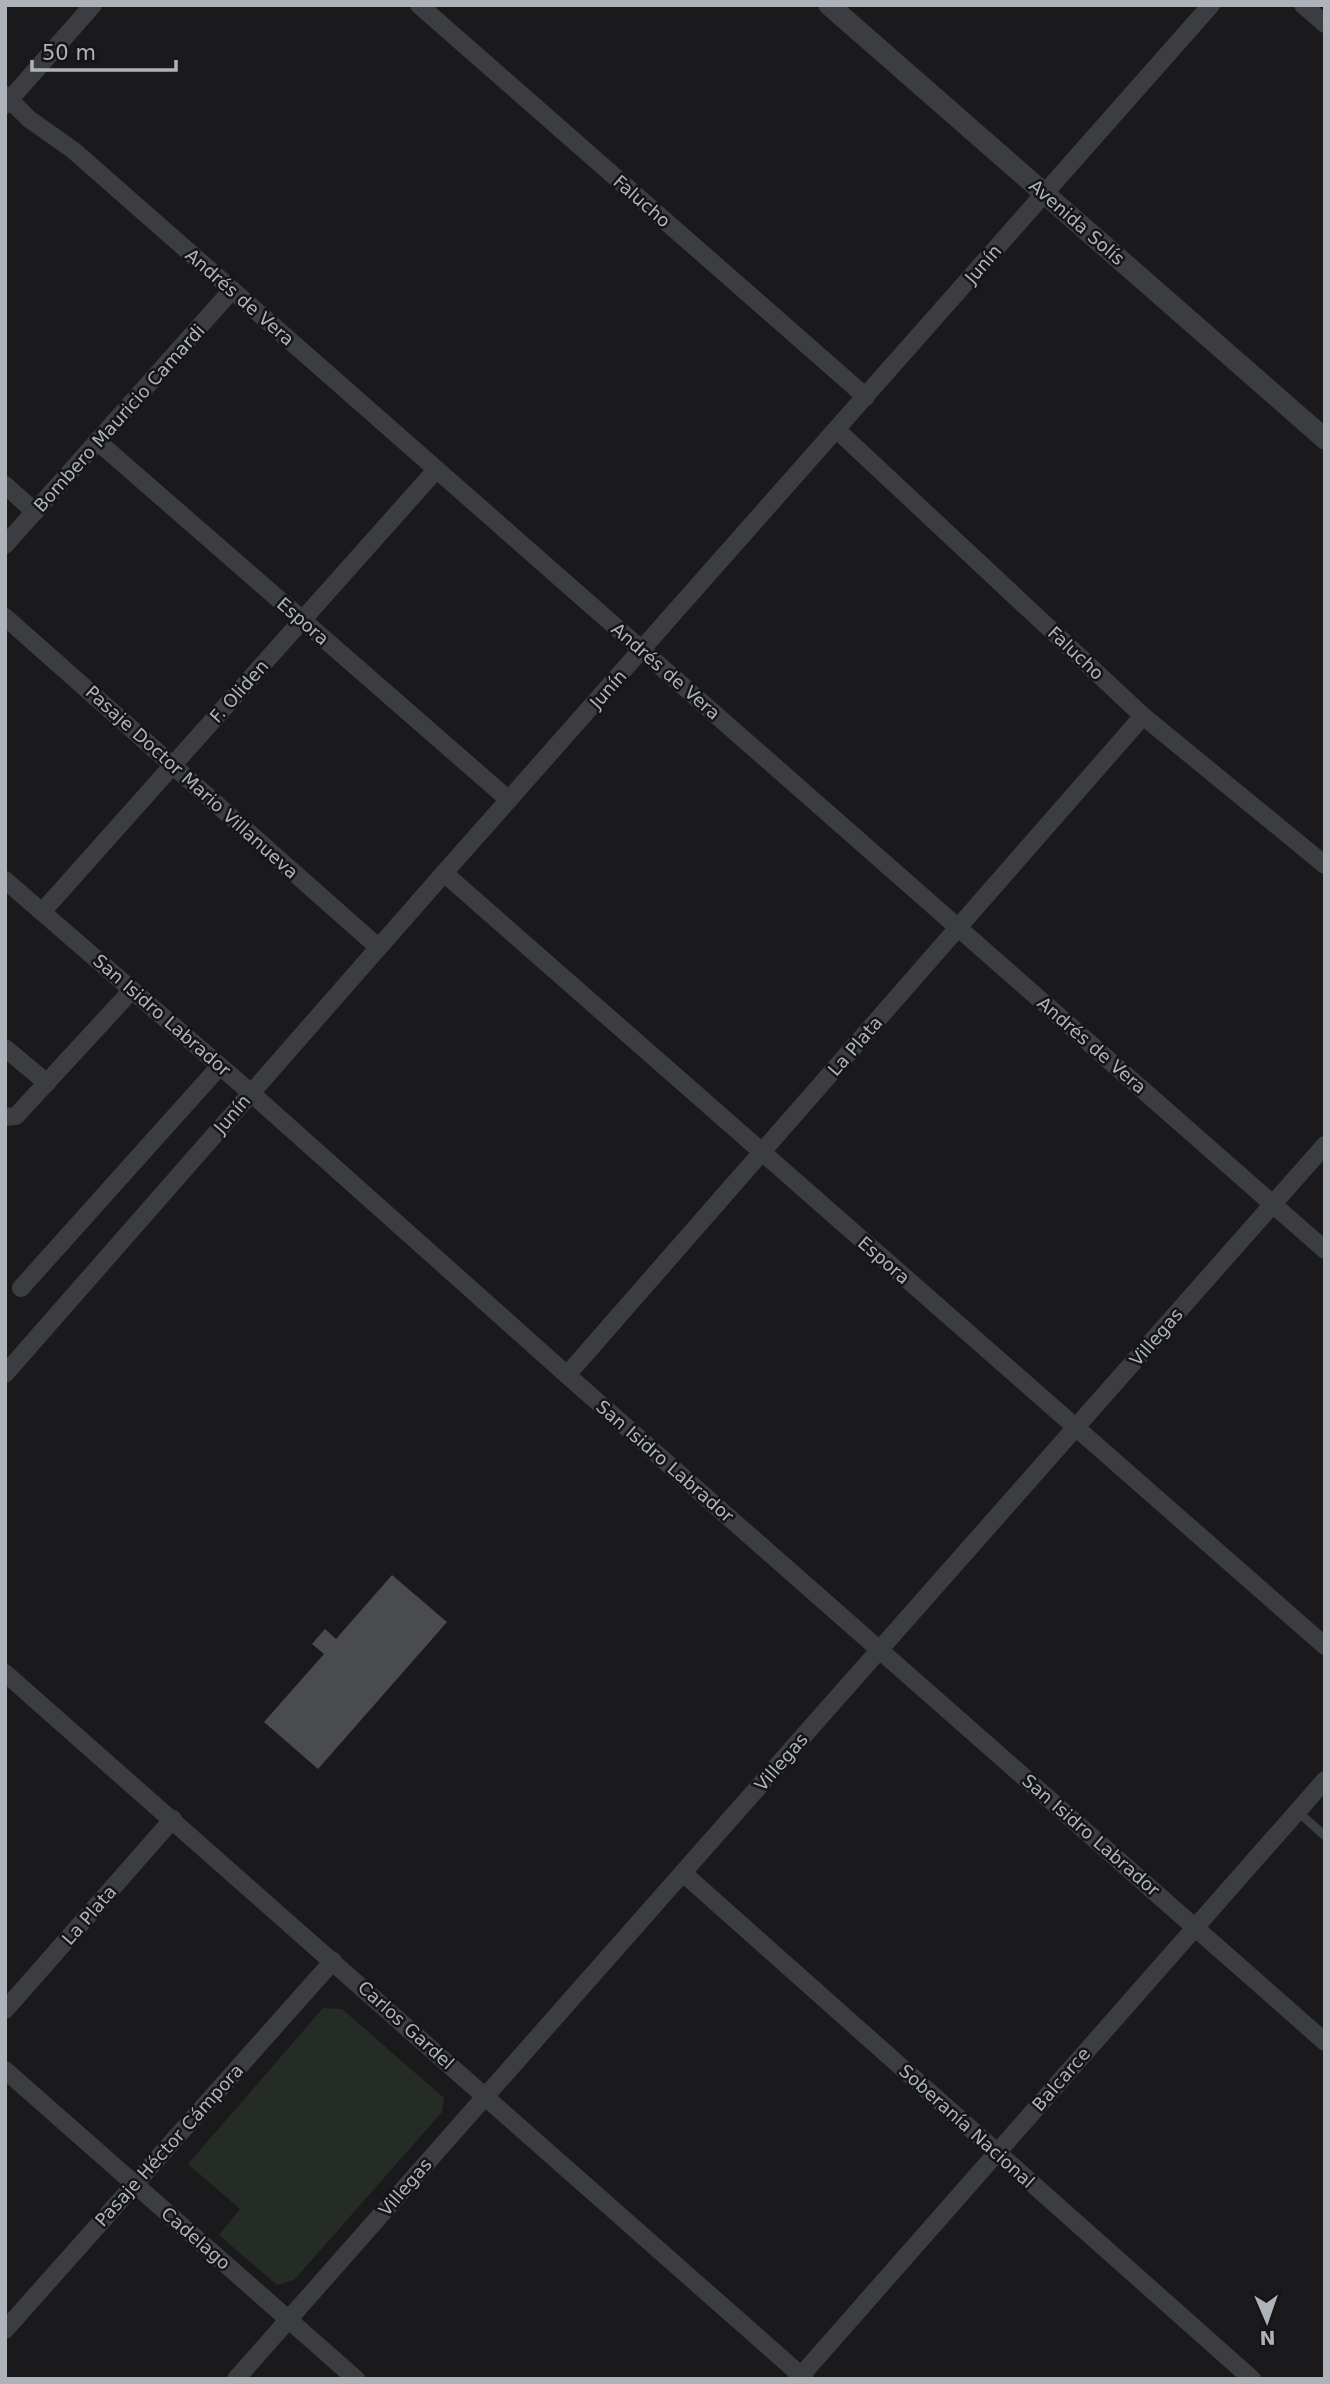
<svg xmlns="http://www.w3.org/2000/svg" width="1330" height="2384" font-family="'DejaVu Sans',sans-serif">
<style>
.green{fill:#252c25}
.building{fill:#494b4e}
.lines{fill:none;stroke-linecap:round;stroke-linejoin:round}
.service{stroke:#3c3d41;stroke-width:9}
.minor{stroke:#3c3d41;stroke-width:18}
.tertiary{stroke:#3c3d41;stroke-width:21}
.labels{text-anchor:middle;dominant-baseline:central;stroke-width:5;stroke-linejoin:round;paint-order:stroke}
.street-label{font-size:18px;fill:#aeb3ba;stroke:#151517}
</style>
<rect width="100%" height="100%" fill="#1a1a1c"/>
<path class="green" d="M323 2008 342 2009 444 2098 442 2112 294 2280 277 2285 219 2235 240 2209 188 2164Z"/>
<path class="building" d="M392 1575 447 1622 318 1769 264 1722 324 1654 312 1644 325 1629 336 1639Z"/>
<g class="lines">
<path class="service" d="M1297 1811 1325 1836"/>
<g class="minor">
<path d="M419 5 866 397"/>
<path d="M1303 5 1325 24"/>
<path d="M5 95 29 119 73 150 1325 1250"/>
<path d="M5 105 93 5"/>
<path d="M837 430 1143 716 1325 865"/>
<path d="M97 441 509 800"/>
<path d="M5 485 35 512"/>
<path d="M5 545 232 290"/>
<path d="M5 617 378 947"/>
<path d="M444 873 1325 1646"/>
<path d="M5 880 250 1092 567 1375 1325 2042"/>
<path d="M42 912 436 470"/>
<path d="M5 1048 47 1083"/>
<path d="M5 1117 16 1116 132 990"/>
<path d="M21 1288 220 1066"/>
<path d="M5 1374 444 873 1211 5"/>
<path d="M567 1375 1143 716"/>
<path d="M5 1673 805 2379"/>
<path d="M683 1873 1252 2379"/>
<path d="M5 2010 173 1819"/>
<path d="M5 2070 356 2379"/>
<path d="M5 2330 333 1961"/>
<path d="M236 2379 1325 1145"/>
<path d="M798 2379 1325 1780"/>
</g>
<path class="tertiary" d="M829 5 1325 439"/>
</g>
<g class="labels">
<g class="street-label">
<text transform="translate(642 201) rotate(41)">Falucho</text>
<text transform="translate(1077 222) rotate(41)">Avenida Solís</text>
<text transform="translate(983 264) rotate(-49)">Junín</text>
<text transform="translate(240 297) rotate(41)">Andrés de Vera</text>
<text transform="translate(119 418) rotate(-48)">Bombero Mauricio Camardi</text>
<text transform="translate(303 621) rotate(41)">Espora</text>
<text transform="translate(1076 653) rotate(43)">Falucho</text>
<text transform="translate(666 671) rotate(41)">Andrés de Vera</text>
<text transform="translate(608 689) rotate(-48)">Junín</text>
<text transform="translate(239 691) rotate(-48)">F. Oliden</text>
<text transform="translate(192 782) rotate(42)">Pasaje Doctor Mario Villanueva</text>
<text transform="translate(162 1015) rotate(41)">San Isidro Labrador</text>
<text transform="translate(1092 1045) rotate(41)">Andrés de Vera</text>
<text transform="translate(855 1046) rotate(-49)">La Plata</text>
<text transform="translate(232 1114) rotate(-49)">Junín</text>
<text transform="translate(884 1260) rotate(41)">Espora</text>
<text transform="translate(1156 1337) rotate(-49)">Villegas</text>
<text transform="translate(665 1461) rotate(41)">San Isidro Labrador</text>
<text transform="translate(781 1762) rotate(-49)">Villegas</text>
<text transform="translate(1091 1835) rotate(41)">San Isidro Labrador</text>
<text transform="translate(89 1915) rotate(-49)">La Plata</text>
<text transform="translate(406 2025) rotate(42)">Carlos Gardel</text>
<text transform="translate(1061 2079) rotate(-49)">Balcarce</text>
<text transform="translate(967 2126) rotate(42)">Soberanía Nacional</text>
<text transform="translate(169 2145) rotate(-48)">Pasaje Héctor Cámpora</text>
<text transform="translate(405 2187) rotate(-49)">Villegas</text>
<text transform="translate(196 2238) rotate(41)">Cadelago</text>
</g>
</g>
<rect width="1330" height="2384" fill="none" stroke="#aeb3ba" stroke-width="14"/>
<g transform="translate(1267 2321) rotate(178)" stroke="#151517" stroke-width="5" paint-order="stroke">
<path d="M0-5L12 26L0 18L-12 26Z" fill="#aeb3ba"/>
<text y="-10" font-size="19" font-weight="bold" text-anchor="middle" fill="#aeb3ba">N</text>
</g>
<path d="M32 60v10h144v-10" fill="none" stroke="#aeb3ba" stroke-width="3.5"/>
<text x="42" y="60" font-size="21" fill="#aeb3ba" stroke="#151517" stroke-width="5" paint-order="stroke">50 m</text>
</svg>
